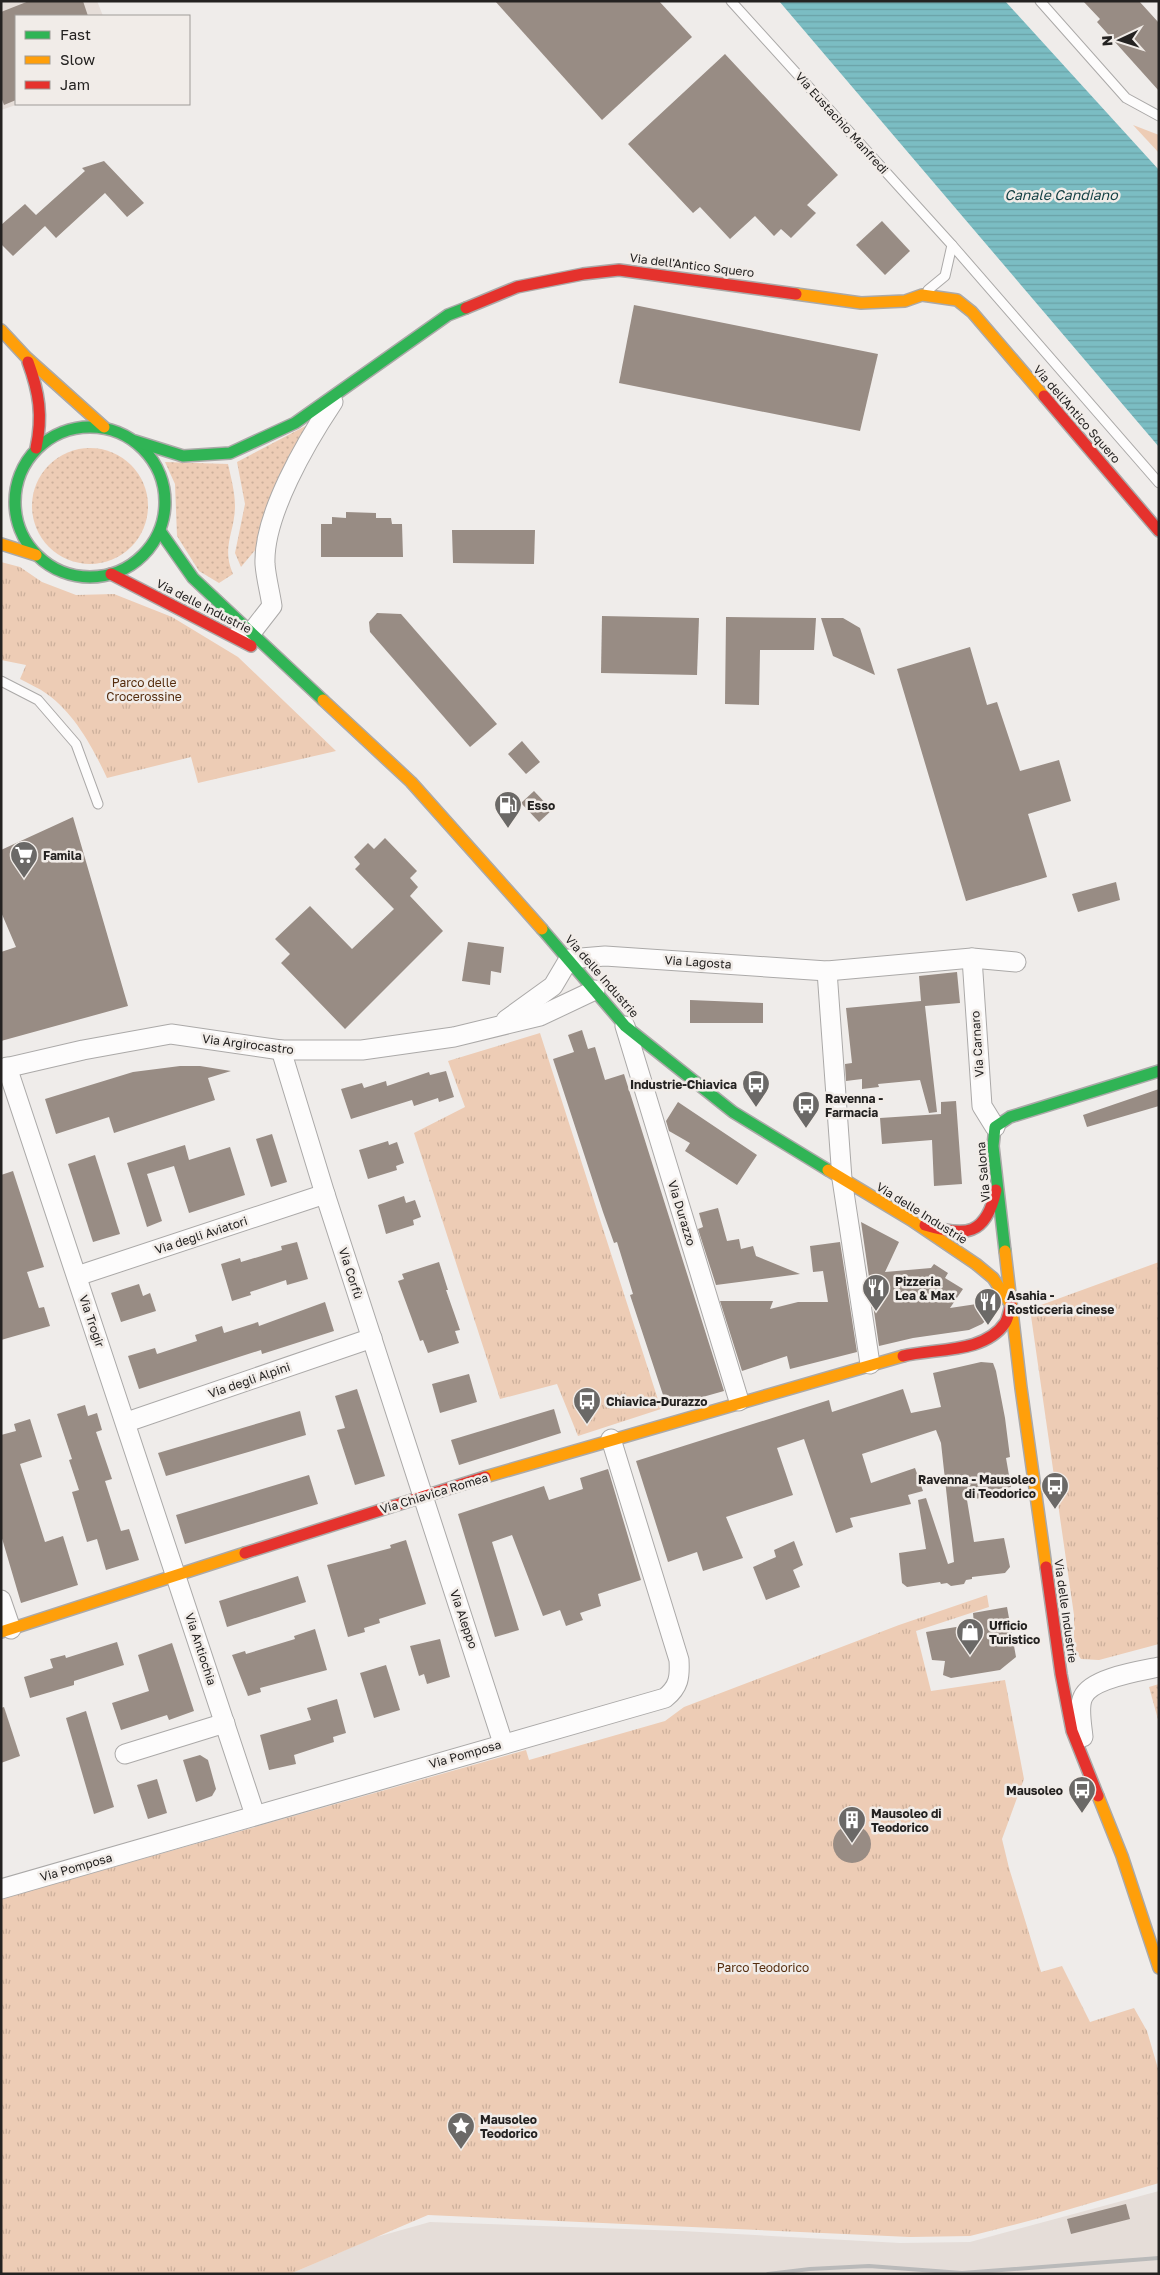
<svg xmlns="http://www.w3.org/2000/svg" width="1160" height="2275" font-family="'Golos Text',sans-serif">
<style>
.built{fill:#e5ddd8}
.grass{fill:url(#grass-dots)}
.park{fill:url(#park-tufts)}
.garden{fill:#edccb5}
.water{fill:url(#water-rules)}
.building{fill:#988c84}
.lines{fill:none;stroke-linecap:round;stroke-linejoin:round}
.lane-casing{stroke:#aba9a8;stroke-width:11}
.street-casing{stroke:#aba9a8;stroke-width:21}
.fast-casing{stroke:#aba9a8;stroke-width:14}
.slow-casing{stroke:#aba9a8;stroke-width:14}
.jam-casing{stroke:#aba9a8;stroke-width:14}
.lane{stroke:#fdfcfc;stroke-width:9}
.street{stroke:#fdfcfc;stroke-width:19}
.fast{stroke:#30b455;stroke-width:11}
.slow{stroke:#ff9f0a;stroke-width:11}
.jam{stroke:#e5322d;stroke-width:11}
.rail{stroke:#b9b9b9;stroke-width:4}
.labels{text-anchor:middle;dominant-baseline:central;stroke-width:5;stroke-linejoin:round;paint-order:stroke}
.street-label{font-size:12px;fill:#242221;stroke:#f1ece8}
.park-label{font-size:12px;fill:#542c0d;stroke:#f1ece8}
.poi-label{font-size:12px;font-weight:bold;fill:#242221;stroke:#f1ece8;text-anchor:start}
.water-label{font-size:14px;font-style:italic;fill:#123f43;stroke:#f1ece8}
</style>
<defs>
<pattern id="grass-dots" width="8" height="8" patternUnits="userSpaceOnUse" patternTransform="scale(1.25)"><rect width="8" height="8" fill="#edccb5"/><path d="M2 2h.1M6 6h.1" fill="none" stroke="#cbaf9b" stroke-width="1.8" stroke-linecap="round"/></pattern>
<pattern id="park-tufts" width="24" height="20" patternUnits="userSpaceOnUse" patternTransform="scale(1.25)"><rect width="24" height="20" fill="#edccb5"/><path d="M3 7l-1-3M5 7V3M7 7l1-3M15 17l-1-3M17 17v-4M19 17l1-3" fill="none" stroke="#cbaf9b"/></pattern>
<pattern id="water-rules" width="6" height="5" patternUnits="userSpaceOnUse" patternTransform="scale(1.25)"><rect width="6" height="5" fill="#7bbdc3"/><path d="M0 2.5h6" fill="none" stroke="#6aa2a7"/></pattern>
</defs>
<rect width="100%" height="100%" fill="#efecea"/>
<g class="built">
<path d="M1 1H97L103 16H16V104H19L1 110Z"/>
<path d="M1159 2191V2274H290L373 2238 430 2222 682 2231 900 2243 970 2242Z"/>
</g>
<g class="grass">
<path d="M313 422 290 456 256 549 241 567 235 553 245 504 237 462Z"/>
<circle cx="90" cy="506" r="58"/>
<path d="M165 462 228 464C231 478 235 492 235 506 235 532 221 547 233 574L219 583 199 571 177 536 175 484Z"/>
<path d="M1159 1684V1723L1149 1687Z"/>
</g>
<g class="park">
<path d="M1 562 20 567 42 582 76 595 114 594 172 617 238 657 336 751 198 783 191 757 107 778C93 748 75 714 47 694 39 688 29 684 20 679L26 665 1 660Z"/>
<path d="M540 1033 661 1409 578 1436 557 1384 500 1399 414 1133 465 1107 448 1061Z"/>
<path d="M1159 1262V1644L1099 1660 1081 1659 1074 1649V1615L1030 1309Z"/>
<path d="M987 1595 989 1607 916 1631 931 1691 1005 1680 1024 1779 1002 1839 1009 1868 1041 1972 1062 1966 1090 2022 1134 2008 1147 2031 1159 2072V2183L1036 2219 970 2236 910 2237 428 2215 290 2274H1V1899L526 1750 529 1760 665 1721 684 1707 899 1625Z"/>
</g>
<path class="garden" d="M1133 125 1159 135V153Z"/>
<path class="water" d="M779 1H1005L1159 170V447Z"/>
<g class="building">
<path d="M29 1H83L88 16H16V100L4 105 1 97V12Z"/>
<path d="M495 1H659L692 37 602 120Z"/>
<path d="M1083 1H1139L1159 23V91L1097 22 1100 19Z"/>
<path d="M725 54 838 175 807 205 816 213 791 238 781 229 774 236 755 216 730 239 700 207 693 213 628 144Z"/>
<path d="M104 161 144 203 127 217 105 193 56 238 45 226 13 256 1 244V225L25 204 36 215 85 171 82 168Z"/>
<path d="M882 221 910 251 885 275 856 245Z"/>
<path d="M634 305 878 354 860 431 619 383Z"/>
<path d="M346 512 376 513V518H391L392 524H402L403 557H321V524H332V517L346 518Z"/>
<path d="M452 530H535L534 564 453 563Z"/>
<path d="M377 613 401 614 497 724 470 747 370 632 369 622Z"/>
<path d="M602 616 699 618 697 675 601 673Z"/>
<path d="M726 617 816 618 814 650H760L759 705 725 704Z"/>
<path d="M821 618H843L860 628 875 675 833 656Z"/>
<path d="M970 647 987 705 997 702 1020 771 1059 760 1071 801 1028 814 1047 877 966 901 897 669Z"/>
<path d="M522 741 540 762 526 774 508 754Z"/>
<path d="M534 791 552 810 539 822 521 803Z"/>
<path d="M73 817 128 1006 1 1041V952L16 947 1 912V850Z"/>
<path d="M385 838 417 871 410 878 418 887 410 896 443 931 345 1029 281 963 290 954 275 939 310 906 352 949 394 909 355 869 360 864 354 857 368 843 374 849Z"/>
<path d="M1116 882 1120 900 1078 912 1072 894Z"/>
<path d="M468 942 504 947 501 973 491 971 490 985 462 981Z"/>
<path d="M957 972 960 1003 925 1006 937 1112 929 1113 920 1080 878 1084 879 1087 862 1089V1079L846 1081 845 1064 852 1063 846 1008 921 1001 919 976Z"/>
<path d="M690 1000 763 1003V1023H690Z"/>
<path d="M582 1030 588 1049 595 1047 605 1080 624 1074 724 1391 667 1407 630 1295 633 1294 617 1242 614 1243 603 1212 553 1059 574 1052 568 1035Z"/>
<path d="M180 1066H200L231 1071 208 1078 215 1100 114 1133 109 1117 56 1134 45 1099 133 1072Z"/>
<path d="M446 1071 454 1097 439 1102 438 1098 414 1106 412 1100 351 1119 341 1089 362 1083 364 1088 386 1081 387 1086 429 1072 430 1075Z"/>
<path d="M1159 1089V1106L1087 1127 1083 1115Z"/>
<path d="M956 1101 962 1184 934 1186 932 1140 882 1144 880 1118 941 1114V1102Z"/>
<path d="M678 1102 757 1155 737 1185 685 1151 690 1143 669 1131 666 1121Z"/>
<path d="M272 1134 287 1182 271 1187 256 1139Z"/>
<path d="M388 1141 389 1145 397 1142 404 1163 396 1166 397 1170 368 1179 359 1150Z"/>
<path d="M185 1145 189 1160 230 1147 245 1195 189 1213 174 1166 147 1174 162 1221 147 1227 127 1163Z"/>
<path d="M95 1155 120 1234 93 1242 68 1164Z"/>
<path d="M13 1171 44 1267 27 1272 39 1308 44 1307 50 1326 1 1340V1175Z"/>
<path d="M404 1196 406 1203 415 1200 421 1217 413 1220 414 1225 386 1234 378 1205Z"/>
<path d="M718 1208 727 1241 739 1239 741 1249 753 1246 756 1256 800 1274 716 1285 698 1229 703 1227 699 1213Z"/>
<path d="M861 1222 899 1242 885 1272 931 1268 934 1264 948 1273 945 1278 963 1289 950 1308 990 1302 992 1315 982 1324 969 1330 913 1338 879 1346Z"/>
<path d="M297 1242 308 1279 287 1285 286 1280 250 1292 251 1295 232 1301 221 1264 240 1258 241 1262 282 1250 281 1246Z"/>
<path d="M840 1242 857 1352 790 1369 787 1356 742 1371 720 1301H773L770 1309 798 1302H828L823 1271 813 1272 810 1246Z"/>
<path d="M439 1262 448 1290H446L460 1330 455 1331 459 1343 428 1353 423 1340 420 1341 398 1281 404 1279 402 1274Z"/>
<path d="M139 1284 143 1296 150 1293 156 1311 121 1322 111 1293Z"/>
<path d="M325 1302 334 1331 262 1354 261 1350 139 1389 128 1356 155 1348 157 1354 197 1341 195 1335 222 1326 224 1333 258 1322 259 1326Z"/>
<path d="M981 1362 993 1363 996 1371 1005 1418 1010 1457 1006 1458 1011 1487 981 1492V1498L967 1500 974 1542 1004 1538 1010 1567 1005 1573 972 1577V1579L966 1580 964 1584 951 1586 947 1583 941 1584 940 1582 907 1587 902 1583 899 1553 926 1549 918 1500 926 1498 948 1564 954 1562 941 1443 936 1430 862 1454 871 1483 915 1468 923 1491 908 1495 911 1504 850 1518 853 1527 836 1533 804 1439 777 1448 793 1495 726 1517 743 1558 703 1571 697 1552 668 1562 636 1461 829 1400 832 1412 903 1389 911 1413 941 1407 933 1373Z"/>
<path d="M469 1374 477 1402 440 1413 432 1384Z"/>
<path d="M357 1389 385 1476 355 1485 337 1430 345 1428 335 1396Z"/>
<path d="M85 1405 88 1416 97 1413 102 1430 96 1432 112 1479 105 1481 121 1531 129 1529 139 1560 106 1570 97 1539 87 1542 72 1492 79 1490 69 1460 72 1459 57 1414Z"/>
<path d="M554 1409 561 1433 459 1465 451 1440Z"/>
<path d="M300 1411 306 1435 166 1476 158 1453Z"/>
<path d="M30 1419 42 1457 20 1464 45 1542 63 1536 78 1585 21 1603 1 1535V1435L16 1431 14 1424Z"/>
<path d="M608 1469 641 1580 598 1594 601 1606 580 1613 583 1620 566 1626 560 1610 543 1616 512 1535 492 1542 519 1630 495 1637 458 1514 544 1486 549 1500 583 1489 580 1478Z"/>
<path d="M309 1475 318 1504 185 1544 176 1515Z"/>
<path d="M406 1540 426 1604 379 1619 380 1623 364 1628 365 1632 348 1637 327 1565 391 1548 390 1545Z"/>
<path d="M794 1541 803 1565 793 1570 800 1587 766 1600 753 1567 776 1557 774 1550Z"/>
<path d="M298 1576 306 1602 227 1627 219 1601Z"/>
<path d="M1007 1607 1016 1657 1000 1670 951 1678 943 1675 945 1661 932 1660 926 1632 974 1624 973 1613Z"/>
<path d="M315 1629 327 1670 260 1688 261 1692 248 1696 232 1655 245 1651 246 1654 295 1639 294 1636Z"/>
<path d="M440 1639 450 1677 427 1684 424 1674 419 1676 410 1646Z"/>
<path d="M117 1642 124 1665 74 1681V1685L30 1698 24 1677 53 1668 50 1659 65 1655 66 1658Z"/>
<path d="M172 1643 194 1711 169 1720 167 1715 121 1730 112 1703 149 1691 138 1655Z"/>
<path d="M386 1665 400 1710 374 1718 360 1673Z"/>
<path d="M337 1699 346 1733 333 1737 334 1742 294 1755 296 1764 269 1770 260 1735 311 1720 307 1708Z"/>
<path d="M4 1707 20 1756 1 1763V1708Z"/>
<path d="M86 1711 114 1807 94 1814 66 1718Z"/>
<path d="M200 1755 208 1760 216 1789 212 1796 196 1802 183 1760Z"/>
<path d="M157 1779 167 1813 148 1819 137 1785Z"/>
<circle cx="852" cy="1844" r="19"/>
<path d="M1126 2204 1130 2219 1071 2234 1067 2219Z"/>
</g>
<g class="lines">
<defs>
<g id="lane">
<path d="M731 1 952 245 945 276 928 290"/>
<path d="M1040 1 1126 98 1159 116"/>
<path d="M952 245 1159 483"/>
<path d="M1 681 38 700 76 744 98 804"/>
</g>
<g id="street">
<path d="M239 634 251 633 272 606C270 592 266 578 265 564 263 515 307 441 333 402"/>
<path d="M972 958 982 1106 995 1127"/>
<path d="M827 971 842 1179 870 1364"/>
<path d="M506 1020 553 986 569 959 605 956 827 971 972 958 1016 962"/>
<path d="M625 1026 739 1401"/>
<path d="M281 1050 325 1194 503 1743"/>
<path d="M7 1067 255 1815"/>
<path d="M1 1069 83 1050 171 1034 281 1050H362L454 1037 540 1016 595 990"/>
<path d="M77 1276 325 1194"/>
<path d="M127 1422 372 1338"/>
<path d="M1 1600 11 1629"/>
<path d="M1083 1737C1082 1726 1078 1707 1083 1697 1091 1678 1140 1671 1159 1667"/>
<path d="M125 1754 225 1723"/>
<path d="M1 1889 665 1698C679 1687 680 1677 679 1660L611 1439"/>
</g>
<g id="fast">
<circle cx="90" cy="502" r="75"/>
<path d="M135 441 183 456 230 453 295 423 448 315 466 308"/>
<path d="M160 531 193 578 323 700"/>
<path d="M542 929 625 1026 733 1112 828 1170"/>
<path d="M1005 1251 993 1146 995 1127 1010 1117 1159 1071"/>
</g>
<g id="slow">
<path d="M796 294 861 303 905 301 922 295 957 300 972 312 1044 396"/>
<path d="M1 330 26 357 104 427"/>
<path d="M1 544 36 555"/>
<path d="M323 700 411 782 542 929"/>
<path d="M828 1170 911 1220 976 1264 993 1278 1011 1305"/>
<path d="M1005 1251 1021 1388 1046 1567"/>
<path d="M485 1477 903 1356"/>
<path d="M1 1632 245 1553"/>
<path d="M1098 1796 1122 1856 1159 1968"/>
</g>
<g id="jam">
<path d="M466 308 517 287 583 274 619 270 796 294"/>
<path d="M28 362C39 392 43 416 36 448"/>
<path d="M1044 396 1159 531"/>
<path d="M111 574 251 646"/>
<path d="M925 1225C966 1237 986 1236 996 1190"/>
<path d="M903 1356C934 1348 984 1354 1005 1323 1008 1319 1009 1311 1011 1305"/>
<path d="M245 1553 485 1477"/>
<path d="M1046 1567 1061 1674 1072 1731 1098 1796"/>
</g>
</defs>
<use href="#lane" class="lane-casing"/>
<use href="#street" class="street-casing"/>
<use href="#fast" class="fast-casing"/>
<use href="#slow" class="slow-casing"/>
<use href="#jam" class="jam-casing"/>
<use href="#lane" class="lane"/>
<use href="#street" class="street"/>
<use href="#fast" class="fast"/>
<use href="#slow" class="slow"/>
<use href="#jam" class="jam"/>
<path class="rail" d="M768 2274 810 2269 869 2266 962 2273 1159 2258"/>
</g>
<defs>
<symbol id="fuel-pin" viewBox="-11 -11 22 30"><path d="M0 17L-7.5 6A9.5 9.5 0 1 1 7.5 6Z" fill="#6b6967" stroke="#f1ece8"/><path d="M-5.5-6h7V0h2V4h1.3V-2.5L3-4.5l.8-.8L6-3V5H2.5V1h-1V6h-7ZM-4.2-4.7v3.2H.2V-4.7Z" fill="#fff"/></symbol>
<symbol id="supermarket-pin" viewBox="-11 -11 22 30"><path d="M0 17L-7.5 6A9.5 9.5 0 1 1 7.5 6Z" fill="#6b6967" stroke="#f1ece8"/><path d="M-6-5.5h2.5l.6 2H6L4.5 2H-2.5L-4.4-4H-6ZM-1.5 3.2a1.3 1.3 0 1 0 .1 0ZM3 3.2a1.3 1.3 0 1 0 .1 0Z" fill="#fff"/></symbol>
<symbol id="bus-pin" viewBox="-11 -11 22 30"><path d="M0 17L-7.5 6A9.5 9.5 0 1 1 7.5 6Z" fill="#6b6967" stroke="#f1ece8"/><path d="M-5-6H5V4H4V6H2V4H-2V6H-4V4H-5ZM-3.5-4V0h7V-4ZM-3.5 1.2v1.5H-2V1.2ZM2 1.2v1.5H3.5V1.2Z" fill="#fff"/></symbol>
<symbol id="restaurant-pin" viewBox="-11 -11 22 30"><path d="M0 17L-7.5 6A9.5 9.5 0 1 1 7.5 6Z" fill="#6b6967" stroke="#f1ece8"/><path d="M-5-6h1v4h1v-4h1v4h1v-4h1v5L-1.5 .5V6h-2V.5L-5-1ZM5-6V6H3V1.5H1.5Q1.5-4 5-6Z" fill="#fff"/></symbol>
<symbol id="shop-pin" viewBox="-11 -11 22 30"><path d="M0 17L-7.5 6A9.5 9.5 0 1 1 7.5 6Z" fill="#6b6967" stroke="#f1ece8"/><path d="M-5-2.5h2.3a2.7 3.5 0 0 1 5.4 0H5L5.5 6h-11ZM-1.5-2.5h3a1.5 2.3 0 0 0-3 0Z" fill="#fff"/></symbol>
<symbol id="building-pin" viewBox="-11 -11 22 30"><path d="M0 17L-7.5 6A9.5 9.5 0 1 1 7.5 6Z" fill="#6b6967" stroke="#f1ece8"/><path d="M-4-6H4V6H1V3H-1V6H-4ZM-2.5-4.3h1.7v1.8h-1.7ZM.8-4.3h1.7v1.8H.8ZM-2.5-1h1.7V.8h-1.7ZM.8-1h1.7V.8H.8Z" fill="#fff"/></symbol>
<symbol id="sight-pin" viewBox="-11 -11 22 30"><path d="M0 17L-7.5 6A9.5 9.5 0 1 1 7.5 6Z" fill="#6b6967" stroke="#f1ece8"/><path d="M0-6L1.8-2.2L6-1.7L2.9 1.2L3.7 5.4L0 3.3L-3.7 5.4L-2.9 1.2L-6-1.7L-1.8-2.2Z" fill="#fff"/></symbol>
</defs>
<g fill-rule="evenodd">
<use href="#fuel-pin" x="492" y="789" width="32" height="43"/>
<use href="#supermarket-pin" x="8" y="839" width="32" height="43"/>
<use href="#bus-pin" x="740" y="1068" width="32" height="43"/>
<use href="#bus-pin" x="790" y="1089" width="32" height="43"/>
<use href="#restaurant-pin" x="860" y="1272" width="32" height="43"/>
<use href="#restaurant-pin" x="972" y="1286" width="32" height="43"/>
<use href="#bus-pin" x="571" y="1385" width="32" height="43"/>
<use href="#bus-pin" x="1039" y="1470" width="32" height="43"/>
<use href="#shop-pin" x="954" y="1616" width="32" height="43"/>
<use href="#bus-pin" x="1066" y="1774" width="32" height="43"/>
<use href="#building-pin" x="836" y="1804" width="32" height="43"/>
<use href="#sight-pin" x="445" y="2110" width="32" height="43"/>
</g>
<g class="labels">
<g class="street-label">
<text transform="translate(842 123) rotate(48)">Via Eustachio Manfredi</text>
<text transform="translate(692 265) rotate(7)">Via dell'Antico Squero</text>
<text transform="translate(1077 414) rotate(49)">Via dell'Antico Squero</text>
<text transform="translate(204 606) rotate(27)">Via delle Industrie</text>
<text transform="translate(698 962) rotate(4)">Via Lagosta</text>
<text transform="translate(602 976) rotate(49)">Via delle Industrie</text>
<text transform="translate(248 1044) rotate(7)">Via Argirocastro</text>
<text transform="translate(977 1044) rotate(-94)">Via Carnaro</text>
<text transform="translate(983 1172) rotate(-95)">Via Salona</text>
<text transform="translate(682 1213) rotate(73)">Via Durazzo</text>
<text transform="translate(922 1213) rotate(32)">Via delle Industrie</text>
<text transform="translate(201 1235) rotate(-18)">Via degli Aviatori</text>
<text transform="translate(351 1273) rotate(72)">Via Corfù</text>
<text transform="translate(92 1321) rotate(71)">Via Trogir</text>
<text transform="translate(249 1380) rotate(-19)">Via degli Alpini</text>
<text transform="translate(434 1493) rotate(-17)">Via Chiavica Romea</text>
<text transform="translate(1066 1611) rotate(82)">Via delle Industrie</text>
<text transform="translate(464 1619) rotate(71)">Via Aleppo</text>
<text transform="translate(201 1649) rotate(72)">Via Antiochia</text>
<text transform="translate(465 1754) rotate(-16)">Via Pomposa</text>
<text transform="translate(76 1867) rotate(-16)">Via Pomposa</text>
</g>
<g class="park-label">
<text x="144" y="682">Parco delle<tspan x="144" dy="14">Crocerossine</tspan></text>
<text x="763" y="1967">Parco Teodorico</text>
</g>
<g class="poi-label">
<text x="527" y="805">Esso</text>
<text x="43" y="855">Famila</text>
<text x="737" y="1084" text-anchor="end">Industrie-Chiavica</text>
<text x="825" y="1098">Ravenna -<tspan x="825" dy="14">Farmacia</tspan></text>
<text x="895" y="1281">Pizzeria<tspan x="895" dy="14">Lea &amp; Max</tspan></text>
<text x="1007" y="1295">Asahia -<tspan x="1007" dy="14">Rosticceria cinese</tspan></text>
<text x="606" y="1401">Chiavica-Durazzo</text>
<text x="1036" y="1479" text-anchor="end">Ravenna - Mausoleo<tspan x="1036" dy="14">di Teodorico</tspan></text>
<text x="989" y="1625">Ufficio<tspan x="989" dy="14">Turistico</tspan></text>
<text x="1063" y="1790" text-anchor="end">Mausoleo</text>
<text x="871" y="1813">Mausoleo di<tspan x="871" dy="14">Teodorico</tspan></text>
<text x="480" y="2119">Mausoleo<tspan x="480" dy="14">Teodorico</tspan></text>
</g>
<g class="water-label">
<text x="1061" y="194">Canale Candiano</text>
</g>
</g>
<rect width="1160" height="2275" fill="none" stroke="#242221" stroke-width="5"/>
<rect x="15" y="15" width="175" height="90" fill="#f1ece8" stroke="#9f9b98"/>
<rect x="25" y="31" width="25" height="8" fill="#30b455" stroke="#9f9b98"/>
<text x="60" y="40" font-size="15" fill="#242221">Fast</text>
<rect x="25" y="56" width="25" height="8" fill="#ff9f0a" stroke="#9f9b98"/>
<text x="60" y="65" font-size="15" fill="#242221">Slow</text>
<rect x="25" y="81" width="25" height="8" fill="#e5322d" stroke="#9f9b98"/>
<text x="60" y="90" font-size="15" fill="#242221">Jam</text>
<g transform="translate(1120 40) rotate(266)" stroke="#f1ece8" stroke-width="4" paint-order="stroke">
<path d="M0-4L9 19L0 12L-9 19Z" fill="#242221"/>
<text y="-8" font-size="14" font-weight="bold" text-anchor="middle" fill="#242221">N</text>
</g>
</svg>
